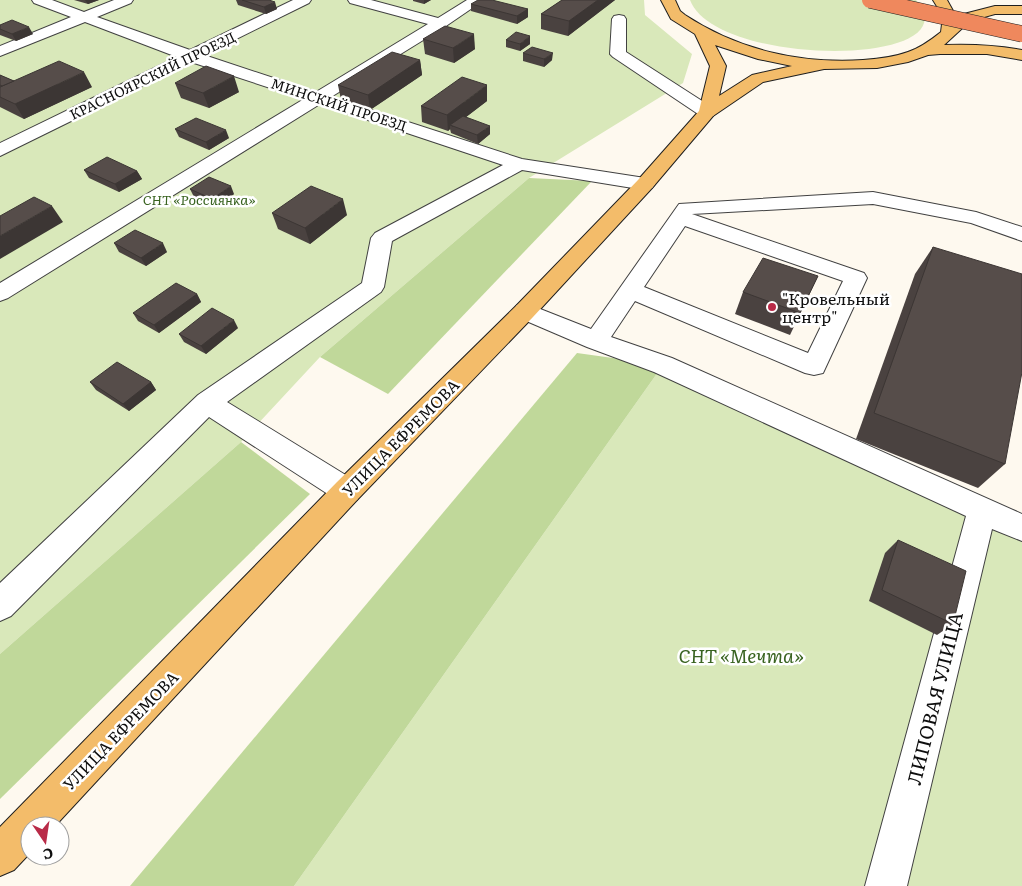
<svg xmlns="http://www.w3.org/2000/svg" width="1022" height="886" font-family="Literata,serif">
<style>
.green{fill:#d9e8ba}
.forest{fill:#c0d89a}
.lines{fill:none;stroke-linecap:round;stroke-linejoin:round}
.minor-casing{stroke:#414141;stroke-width:2}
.major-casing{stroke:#1f1f1f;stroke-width:2}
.minor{fill:#fff;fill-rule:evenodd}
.major{fill:#f3bc6a;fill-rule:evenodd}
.highway-bridge-casing{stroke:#1f1f1f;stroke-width:17;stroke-linecap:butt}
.highway-bridge{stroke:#ef885d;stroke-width:16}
.wall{fill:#4a4240}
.shaded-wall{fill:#3c3634}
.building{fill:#564d4a;stroke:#3c3634}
.poi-dot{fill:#b92b48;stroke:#fff;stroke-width:2}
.labels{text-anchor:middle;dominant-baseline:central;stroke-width:5;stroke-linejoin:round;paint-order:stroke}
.far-street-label{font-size:14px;fill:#0e0e0e;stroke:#fff}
.far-park-label{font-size:14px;font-style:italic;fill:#396320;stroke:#fff}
.poi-label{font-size:16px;fill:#0e0e0e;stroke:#fff;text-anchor:start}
.street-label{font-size:16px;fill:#0e0e0e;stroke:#fff}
.near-park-label{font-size:19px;font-style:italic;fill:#396320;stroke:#fff}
.near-street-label{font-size:19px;fill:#0e0e0e;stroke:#fff}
</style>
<rect width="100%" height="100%" fill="#fef9ef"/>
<g class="green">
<path d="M0 0H644L645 15 692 54 683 83 529 178 320 357 241 442 0 654Z"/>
<path d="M690 0H916C975 68 715 68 690 0Z"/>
<path d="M663 365 1022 528V886H294Z"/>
</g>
<g class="forest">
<path d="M529 178 592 181 388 394 320 357Z"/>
<path d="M577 353 663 365 294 886H130Z"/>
<path d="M241 442 310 494 0 799V654Z"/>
</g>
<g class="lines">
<defs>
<g id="minor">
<path d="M32 0H52L84 12 114 0H133L131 3 97 17 190 50 293 0H311L309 3 204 55 316 92 428 24 350 3 348 0H371L438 18 467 0H484L446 26 331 97 522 159 645 178 652 180 655 184 652 188 645 190 522 170 392 241 384 287 381 292 227 402 357 482 361 491 357 500 347 503 337 500 209 417 11 616 0 621V583L198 395 362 283 371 238 375 233 503 165 320 104 8 298 0 301V283L304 99 191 62 0 156V143L177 57 85 22 0 56V46L71 17 34 3Z"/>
<path d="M619 15 624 16 626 19V52L713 108 716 112 713 116 707 117 701 116 613 57 610 54 612 19 614 16Z"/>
<path d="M873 192 976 212 1022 227V241L971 223 873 204 692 214 864 273 867 278 823 373 814 375 805 373 635 301 611 337 672 358 1022 514V541L992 529 907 886H865L966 516 654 372 587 347 517 317 513 311 517 305 525 303 591 329 679 204ZM685 226 843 281 808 353 644 287Z"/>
</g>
<path id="major" d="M661 0H675L680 11 685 15C738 50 800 64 863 60 878 59 894 57 908 52 920 48 931 40 941 32L943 16 933 0H947L957 18 960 15 995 6H1022V14H995L970 21 944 45C970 44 996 45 1022 50V60L987 54H940L928 55 908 62 877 68 824 69 763 82 713 116 652 188 533 317 357 500 55 826H30V853L14 870 0 876V827L337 482 517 305 638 180 699 111 710 66 695 34 671 19ZM715 45 758 59 792 66 752 75 719 96 726 66Z"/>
</defs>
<use href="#minor" class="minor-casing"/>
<use href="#major" class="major-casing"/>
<use href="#minor" class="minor"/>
<use href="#major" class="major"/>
<defs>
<path id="highway-bridge" d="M870 0 1022 34"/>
</defs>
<use href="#highway-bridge" class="highway-bridge-casing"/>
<use href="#highway-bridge" class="highway-bridge"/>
</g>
<g class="wall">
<path d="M74 0H99L88 4Z"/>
<path d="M236 0H269L277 9 266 14 238 5Z"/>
<path d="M413 0H431L424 4 413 1Z"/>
<path d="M562 0H615L568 36 541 29V14Z"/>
<path d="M471 4 528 9V17L517 24 471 11Z"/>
<path d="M0 25 33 34 16 41 0 35Z"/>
<path d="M423 39 475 49 454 63 425 54Z"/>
<path d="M506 40 530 44 520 51 506 47Z"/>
<path d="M523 53 552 60 544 67 523 61Z"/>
<path d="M420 60 422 75 370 110 341 100 338 85Z"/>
<path d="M0 75 14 81 92 87 24 119 0 107Z"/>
<path d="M175 83 239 92 209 108 181 98Z"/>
<path d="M487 101 466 117 490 134 478 144 451 133 450 129 448 131 422 122 421 106Z"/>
<path d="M175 129 229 138 209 150 179 137Z"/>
<path d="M84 170 137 171 142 179 119 192 89 178Z"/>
<path d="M190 189 234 194 216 207 194 197Z"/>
<path d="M272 213 347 215 310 244 278 229Z"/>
<path d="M114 243 167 252 146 266 119 252Z"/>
<path d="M933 247 1005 464 978 488 856 439 915 274Z"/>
<path d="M818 276 790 335 735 314 743 292Z"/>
<path d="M197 294 201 302 159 333 138 321 133 313Z"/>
<path d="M238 328 206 354 184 342 179 334Z"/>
<path d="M90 382H151L156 390 129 411 96 390Z"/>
<path d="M898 540 953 624 937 635 869 601 885 553Z"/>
</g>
<g class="shaded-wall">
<path d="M85 0H99L88 4Z"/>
<path d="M424 0H431L424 4Z"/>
<path d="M598 0H615L568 36 569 21Z"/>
<path d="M275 2 277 9 266 14 264 7Z"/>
<path d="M528 9V17L517 24V16Z"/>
<path d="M29 27 33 34 16 41 12 34Z"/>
<path d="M474 34 475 49 454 63 453 48Z"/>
<path d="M530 36V44L520 51V44Z"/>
<path d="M553 53 552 60 544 67V59Z"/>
<path d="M420 60 422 75 370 110 368 95Z"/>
<path d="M84 72 92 87 24 119 15 104Z"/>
<path d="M234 76 239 92 209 108 203 93Z"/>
<path d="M487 85V101L453 127 450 125V129L448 131 447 115Z"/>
<path d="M490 126V134L478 144 477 135Z"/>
<path d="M226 130 229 138 209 150 206 142Z"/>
<path d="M137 171 142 179 119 192 115 184Z"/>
<path d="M231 186 234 194 216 207 212 199Z"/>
<path d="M343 199 347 215 310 244 305 228Z"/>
<path d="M52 206 63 222 0 259V236Z"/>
<path d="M163 243 167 252 146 266 141 258Z"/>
<path d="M197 294 201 302 159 333 154 325Z"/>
<path d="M234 320 238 328 206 354 201 346Z"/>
<path d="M151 382 156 390 129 411 123 404Z"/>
</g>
<g class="building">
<path d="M242 0H269L275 2 264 7Z"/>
<path d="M478 0H492L528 9 517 16 471 4Z"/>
<path d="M562 0H598L569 21 541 14Z"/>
<path d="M12 20 29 27 12 34 0 29V25Z"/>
<path d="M445 26 474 34 453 48 423 39Z"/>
<path d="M516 32 530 36 520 44 506 40Z"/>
<path d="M532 47 553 53 544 59 523 53Z"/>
<path d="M392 52 420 60 368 95 338 85Z"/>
<path d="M59 61 84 72 15 104 0 97V87Z"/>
<path d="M206 66 234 76 203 93 175 83Z"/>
<path d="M0 75 14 81 2 86 0 85Z"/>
<path d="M462 77 487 85 447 115 421 106Z"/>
<path d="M463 116 490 126 477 135 450 125Z"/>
<path d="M196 118 226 130 206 142 175 129Z"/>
<path d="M107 157 137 171 115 184 84 170Z"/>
<path d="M209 177 231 186 212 199 190 189Z"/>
<path d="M311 186 343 199 305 228 272 213Z"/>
<path d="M34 197 52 206 0 236V216Z"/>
<path d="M135 230 163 243 141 258 114 243Z"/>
<path d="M933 247 1022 274V372L1005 464 874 413Z"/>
<path d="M763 258 818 276 800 313 743 292Z"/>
<path d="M176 283 197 294 154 325 133 313Z"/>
<path d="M212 308 234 320 201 346 179 334Z"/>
<path d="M117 362 151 382 123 404 90 382Z"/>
<path d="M898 540 966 571 953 624 882 590Z"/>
</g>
<circle class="poi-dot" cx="772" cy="307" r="5"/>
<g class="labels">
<g class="far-street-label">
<text transform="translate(152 75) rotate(-26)">КРАСНОЯРСКИЙ ПРОЕЗД</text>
<text transform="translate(339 104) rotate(18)">МИНСКИЙ ПРОЕЗД</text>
</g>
<g class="far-park-label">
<text x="199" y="199">СНТ «Россиянка»</text>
</g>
<g class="poi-label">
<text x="782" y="298">"Кровельный<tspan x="782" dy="18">центр"</tspan></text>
</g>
<g class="street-label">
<text transform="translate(400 437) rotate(-45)">УЛИЦА ЕФРЕМОВА</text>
<text transform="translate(120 730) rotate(-46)">УЛИЦА ЕФРЕМОВА</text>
</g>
<g class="near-park-label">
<text x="741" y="655">СНТ «Мечта»</text>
</g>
<g class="near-street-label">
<text transform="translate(934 698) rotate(-76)">ЛИПОВАЯ УЛИЦА</text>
</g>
</g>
<g transform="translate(45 841) rotate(167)"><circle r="24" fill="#ffffff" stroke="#9f9f9f"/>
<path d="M0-4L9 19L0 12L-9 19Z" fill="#b92b48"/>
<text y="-8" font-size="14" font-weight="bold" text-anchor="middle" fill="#0e0e0e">С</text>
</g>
</svg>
